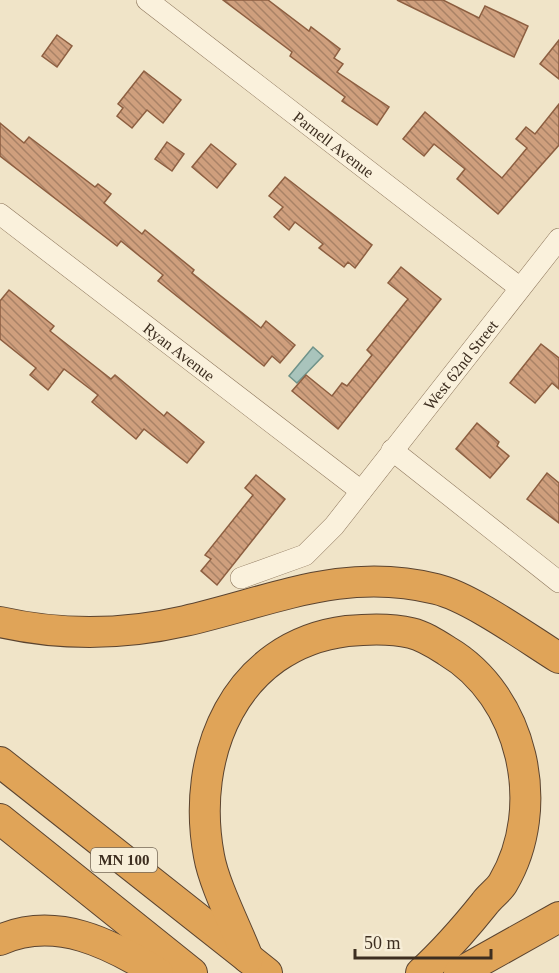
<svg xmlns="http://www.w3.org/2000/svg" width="559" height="973" font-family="'Times New Roman',serif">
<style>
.water{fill:#a9c4bc;stroke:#6f938a;stroke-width:1.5}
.building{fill:url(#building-back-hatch);stroke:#8d5f41;stroke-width:1.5}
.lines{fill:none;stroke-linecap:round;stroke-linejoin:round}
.minor-casing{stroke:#8d765c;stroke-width:22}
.highway-casing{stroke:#5b4430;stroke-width:32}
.minor{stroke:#faf1dc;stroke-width:21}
.highway{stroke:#e0a458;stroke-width:30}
.labels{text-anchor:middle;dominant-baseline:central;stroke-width:5;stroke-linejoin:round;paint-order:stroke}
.shield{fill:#f7eed8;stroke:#756857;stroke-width:1.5}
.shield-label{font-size:15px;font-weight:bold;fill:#3d2e20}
.street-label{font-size:16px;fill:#3d2e20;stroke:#f7eed8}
</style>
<defs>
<pattern id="building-back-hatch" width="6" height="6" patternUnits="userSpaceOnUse" patternTransform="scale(1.5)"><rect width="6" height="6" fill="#cf9f7d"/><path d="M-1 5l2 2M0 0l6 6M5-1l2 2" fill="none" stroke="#a98266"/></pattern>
</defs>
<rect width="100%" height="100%" fill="#f0e4c8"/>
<path class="water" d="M313 347 323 356 297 383 289 376Z"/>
<g class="building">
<path d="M223 0H268L309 31 311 27 340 49 334 58 343 64 337 72 389 107 377 125 342 101 345 97 290 56 292 52Z"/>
<path d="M397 0H443L479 18 485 6 528 26 514 57Z"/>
<path d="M57 35 72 46 57 67 42 56Z"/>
<path d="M559 40V79L540 64Z"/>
<path d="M144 71 181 100 163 123 147 110 132 128 117 116 123 108 118 104Z"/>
<path d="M559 104V145L498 214 457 179 465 169 434 144 424 156 403 139 425 112 502 178 527 148 516 139 526 127 535 134Z"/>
<path d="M0 123 24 143 29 137 95 187 98 184 111 194 104 203 142 234 145 230 194 270 192 273 261 328 266 321 295 345 280 363 272 356 264 366 158 281 163 275 121 241 117 246 0 156Z"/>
<path d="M167 142 184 154 172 171 155 159Z"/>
<path d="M211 144 236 164 217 188 192 167Z"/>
<path d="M285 177 372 245 355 268 348 262 344 267 319 248 323 244 295 222 289 230 274 217 283 207 269 196Z"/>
<path d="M401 267 441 299 338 429 292 391 306 375 332 396 342 383 347 386 372 355 367 350 408 299 388 283Z"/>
<path d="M9 290 54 326 50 331 111 379 115 375 164 416 167 412 204 442 187 463 144 429 136 439 92 402 98 395 64 369 48 390 30 375 36 368 0 339V301Z"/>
<path d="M541 344 559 358V389L552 383 535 403 510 383Z"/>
<path d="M477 423 499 442 497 446 509 456 490 478 456 449Z"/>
<path d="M547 473 559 483V523L527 499Z"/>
<path d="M256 475 285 499 217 585 201 571 211 559 205 555 253 495 245 488Z"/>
</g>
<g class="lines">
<defs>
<g id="minor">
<path id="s1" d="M147 0 520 288"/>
<path id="s2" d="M0 214 361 491"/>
<path d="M392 450 559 582"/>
<path id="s3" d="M241 578 305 555 334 526 559 239"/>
</g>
<g id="highway">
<path d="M0 622C62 636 124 635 185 621 273 601 343 566 436 589 470 597 527 638 559 658"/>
<path d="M0 762 267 973"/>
<path d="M0 819 192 973"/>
<path d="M0 940C56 915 111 944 158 973"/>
<path d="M248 958C237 929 214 885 209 856 190 755 235 645 347 631 367 629 391 628 411 633 424 636 436 644 447 651 523 696 548 807 503 883 499 890 490 896 485 903 465 928 445 951 421 973"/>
<path d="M459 973 559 917"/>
</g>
</defs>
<use href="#minor" class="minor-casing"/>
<use href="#highway" class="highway-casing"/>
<use href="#minor" class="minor"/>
<use href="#highway" class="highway"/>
</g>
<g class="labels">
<rect class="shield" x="91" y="848" width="66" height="24" rx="4.5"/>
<g class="shield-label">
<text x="124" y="860">MN 100</text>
</g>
<g class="street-label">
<text stroke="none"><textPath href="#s1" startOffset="236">Parnell Avenue</textPath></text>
<text stroke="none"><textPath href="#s2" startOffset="226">Ryan Avenue</textPath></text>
<text stroke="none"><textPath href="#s3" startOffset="314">West 62nd Street</textPath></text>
</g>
</g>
<path d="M355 949v9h136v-9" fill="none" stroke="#3d2e20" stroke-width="3"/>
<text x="364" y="949" font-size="18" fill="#3d2e20" stroke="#f7eed8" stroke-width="4.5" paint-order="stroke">50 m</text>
</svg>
